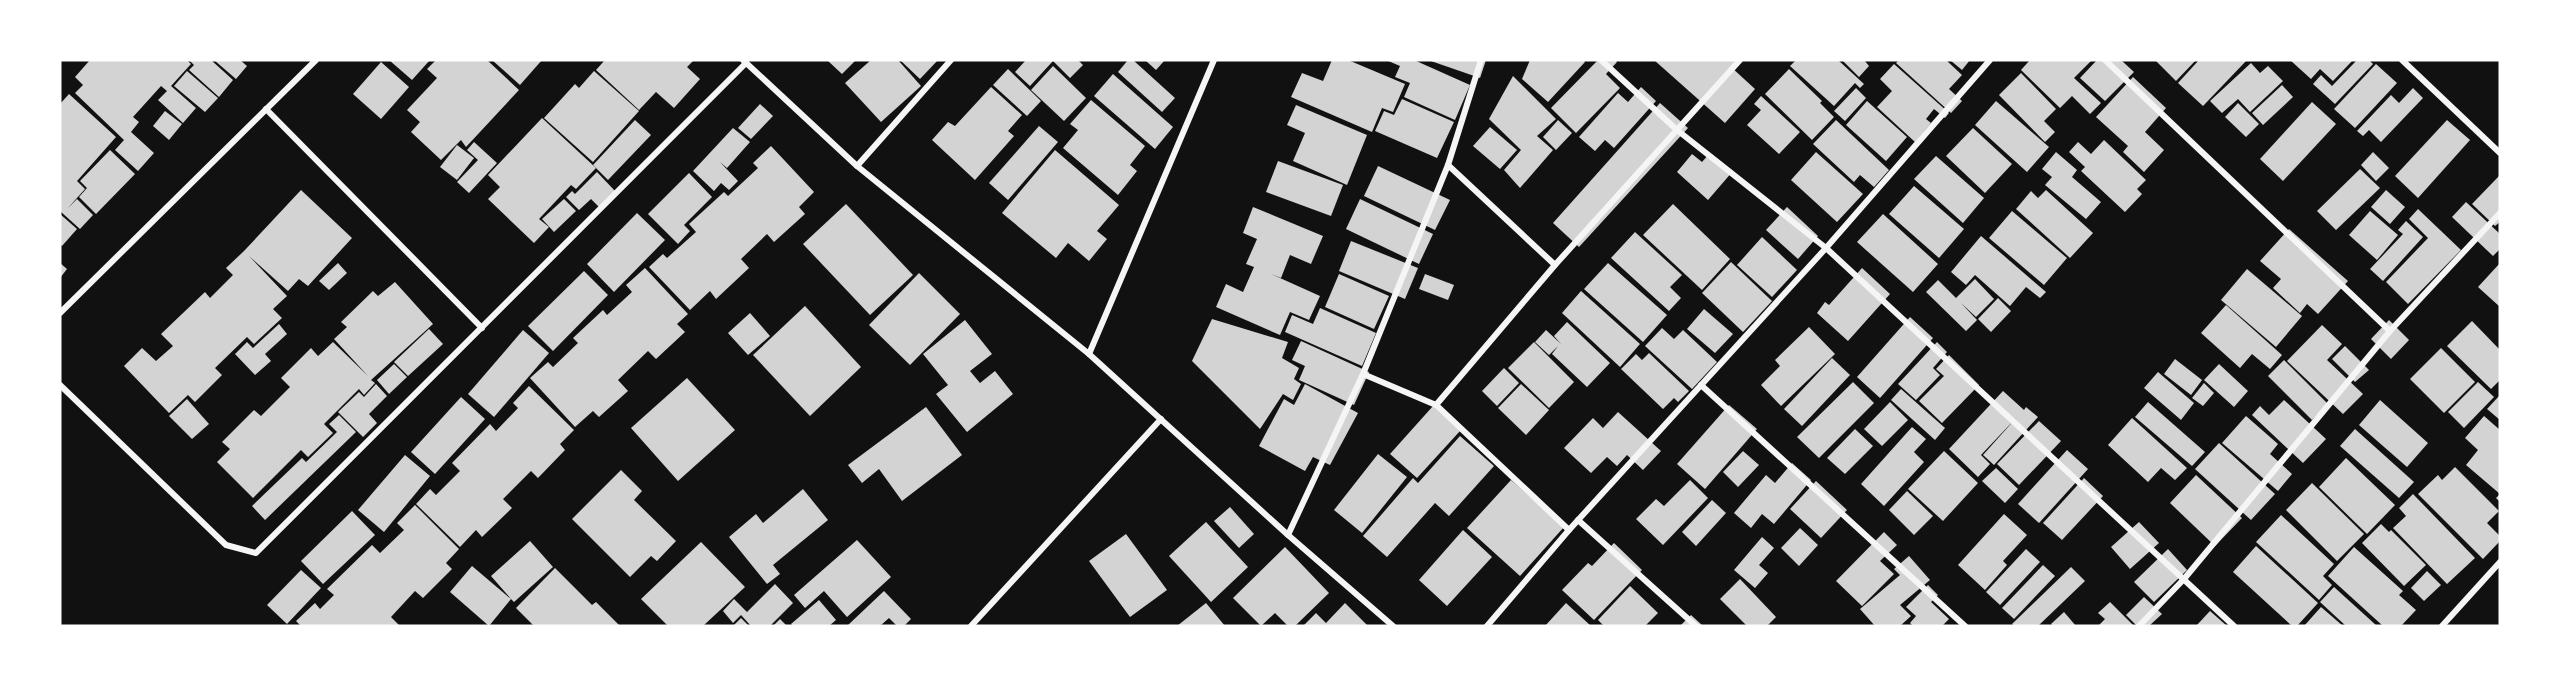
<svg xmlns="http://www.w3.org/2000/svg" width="2560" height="686" font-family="Arial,sans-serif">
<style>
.building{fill:#d3d3d3}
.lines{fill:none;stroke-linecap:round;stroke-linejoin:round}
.minor{stroke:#f5f5f5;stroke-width:6}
</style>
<rect width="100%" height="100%" fill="#111"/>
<g class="building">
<path d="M90 60H187L191 64 171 86 196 108 183 123 158 100 167 91 161 86 133 117 139 122 131 132 154 153 138 171 115 150 124 140 75 93 83 85 75 77Z"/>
<path d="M189 60H211L233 80 219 97 189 70 194 65Z"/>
<path d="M214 60H240L247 66 236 79Z"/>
<path d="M389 60H430L412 80Z"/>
<path d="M436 60H487L519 90 466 147 461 140 441 160 411 132 420 122 407 110 437 78 427 69Z"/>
<path d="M492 60H542L520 85Z"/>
<path d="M605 60H694L687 67 700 79 674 108 656 92 639 110 596 70Z"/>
<path d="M827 60H856L842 74Z"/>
<path d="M871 60H898L921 86 881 122 845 83Z"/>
<path d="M900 60H938L920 79Z"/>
<path d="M1026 60H1078L1083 65 1070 78 1053 61 1030 86 1015 72Z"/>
<path d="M1128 60H1133L1175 98 1162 112 1118 72Z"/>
<path d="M1145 60H1165L1156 70Z"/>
<path d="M1332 60H1348L1405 84 1393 112 1382 108 1372 132 1291 97 1302 73 1323 81Z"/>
<path d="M1386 60H1414L1470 85 1455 120 1404 97 1410 83 1395 77 1400 66Z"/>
<path d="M1428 60H1486L1480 78Z"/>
<path d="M1530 60H1583L1585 62 1548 102 1522 79Z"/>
<path d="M1598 60H1615L1617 62 1606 74 1620 88 1576 133 1551 108Z"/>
<path d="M1654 60H1733L1736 62 1731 67 1755 89 1725 123Z"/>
<path d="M1796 60H1838L1864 84 1860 88 1855 83 1834 106 1790 66Z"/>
<path d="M1842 60H1864L1869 66 1859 77Z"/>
<path d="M1899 60H1946L1962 75 1949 89 1962 101 1951 113 1896 63Z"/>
<path d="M1950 60H1970L1962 70Z"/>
<path d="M2030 60H2092L2074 78 2101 103 2090 114 2072 96 2060 108 2021 70Z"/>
<path d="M2097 60H2121L2134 72 2105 101 2080 78Z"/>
<path d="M2155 60H2196L2176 81Z"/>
<path d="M2199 60H2247L2203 106 2178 83Z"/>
<path d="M2290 60H2353L2333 81 2320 69 2311 79Z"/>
<path d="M2357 60H2369L2373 64 2335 104 2313 84 2321 75 2332 86Z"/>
<path d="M381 62 409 87 381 119 353 94Z"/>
<path d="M2251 63 2260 73 2268 66 2283 81 2250 112 2238 99 2222 113 2210 101Z"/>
<path d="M1894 64 1949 113 1945 118 1934 109 1926 119 1931 123 1915 142 1877 107 1892 91 1880 79Z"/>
<path d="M2376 64 2397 83 2355 128 2334 109Z"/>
<path d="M1053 66 1086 98 1064 121 1031 90Z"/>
<path d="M1008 69 1041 101 1027 116 993 85Z"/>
<path d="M1789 69 1822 101 1820 103 1834 117 1812 140 1765 94Z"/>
<path d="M187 71 218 98 205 112 174 86Z"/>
<path d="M594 71 639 111 593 162 544 118 575 84 579 88Z"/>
<path d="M2021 73 2056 109 2044 121 2055 132 2045 142 1999 95Z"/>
<path d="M1113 74 1173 127 1155 149 1094 96Z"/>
<path d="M1513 76 1556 119 1537 136 1553 150 1520 188 1504 170 1521 150 1489 119Z"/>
<path d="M2133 77 2166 108 2145 132 2164 150 2144 172 2123 152 2128 146 2096 117Z"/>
<path d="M2282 85 2293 97 2263 125 2252 113Z"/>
<path d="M991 87 1022 115 1008 131 1014 136 975 180 932 140 948 122 955 126Z"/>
<path d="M1641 87 1656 101 1614 148 1605 140 1595 151 1579 137 1618 93 1628 102Z"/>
<path d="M1856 88 1866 98 1845 121 1834 111Z"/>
<path d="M2413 88 2423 98 2381 142 2369 130 2363 136 2357 131 2391 95 2399 103Z"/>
<path d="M69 94 116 137 77 181 85 189 68 208 77 199 93 215 80 229 60 211V104Z"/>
<path d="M1761 96 1800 132 1779 154 1747 125 1761 110 1754 104Z"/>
<path d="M1402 99 1454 122 1437 158 1375 131 1384 111 1394 115Z"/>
<path d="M1091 100 1145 146 1130 165 1137 171 1118 195 1063 148 1078 130 1070 124Z"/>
<path d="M1867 101 1907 137 1886 161 1846 125Z"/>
<path d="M1996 101 2049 147 2027 172 1975 125Z"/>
<path d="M2312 102 2336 124 2283 181 2260 159Z"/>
<path d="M1660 103 1688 128 1579 247 1553 223Z"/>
<path d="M2238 103 2259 124 2246 137 2225 117Z"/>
<path d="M760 104 773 116 751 139 738 128Z"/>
<path d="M1296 105 1367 135 1347 185 1293 161 1305 133 1287 125Z"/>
<path d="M165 111 182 124 169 140 153 126Z"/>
<path d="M542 118 596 168 576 189 571 185 539 219 549 227 534 243 488 199 500 187 488 175Z"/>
<path d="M635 120 651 135 608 180 593 165Z"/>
<path d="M1558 120 1572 133 1556 150 1543 137Z"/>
<path d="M1836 120 1889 170 1874 187 1860 175 1854 182 1813 144Z"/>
<path d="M2447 120 2470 140 2418 198 2395 176Z"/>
<path d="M1039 126 1058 142 1008 200 989 183Z"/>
<path d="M1490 127 1517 150 1500 169 1473 146Z"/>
<path d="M733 128 750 142 727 168 720 162 738 181 729 190 721 183 714 191 693 171Z"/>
<path d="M1973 128 2012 164 1985 193 1946 156Z"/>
<path d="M2104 140 2146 180 2137 189 2142 194 2125 212 2081 171 2085 167 2069 152 2078 142 2091 154Z"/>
<path d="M474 142 497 163 469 193 457 182 478 160 467 150Z"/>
<path d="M457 145 474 158 457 180 440 167Z"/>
<path d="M771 146 814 192 799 207 805 214 774 242 767 234 741 259 749 268 716 299 710 291 690 310 649 267 663 254 667 258 696 232 689 224 724 192 728 196 758 168 753 163Z"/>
<path d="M110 150 135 174 96 214 79 197 87 188 80 181Z"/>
<path d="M1055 150 1119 205 1097 231 1107 239 1089 261 1068 243 1056 258 1002 213Z"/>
<path d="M1816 152 1863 194 1837 222 1791 180Z"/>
<path d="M2056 152 2077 170 2072 177 2101 202 2086 219 2045 185 2052 177 2042 169Z"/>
<path d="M2373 152 2389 168 2376 181 2361 165Z"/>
<path d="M1710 153 1733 171 1708 200 1677 172 1692 154 1702 162Z"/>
<path d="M1936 156 1984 198 1963 223 1914 179Z"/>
<path d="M1278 161 1343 185 1331 216 1266 192Z"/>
<path d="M1378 166 1450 200 1435 230 1364 196Z"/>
<path d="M2360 169 2380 188 2336 230 2317 211Z"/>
<path d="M597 172 615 191 599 207 591 199 579 210 566 197 572 191 575 194Z"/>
<path d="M689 173 712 197 684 225 690 231 678 244 648 214Z"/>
<path d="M2500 175V222L2495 226 2472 204Z"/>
<path d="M1914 186 1964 229 1939 258 1889 214Z"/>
<path d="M301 190 352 238 308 286 299 279 288 291 249 256 287 296 273 309 282 318 254 344 247 337 215 368 222 375 195 402 188 395 169 413 124 366 142 348 156 361 173 346 161 334 205 292 210 298 233 275 226 268 244 251Z"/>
<path d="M2046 190 2093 233 2070 258 2016 209 2031 191 2038 198Z"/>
<path d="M2386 190 2405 207 2390 224 2371 207Z"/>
<path d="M564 199 576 211 554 232 542 219Z"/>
<path d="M1360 199 1433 234 1419 264 1346 229Z"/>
<path d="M2466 202 2500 234V249L2493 256 2452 217Z"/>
<path d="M846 204 913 275 870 315 803 244Z"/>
<path d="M1673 204 1730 259 1702 290 1643 235Z"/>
<path d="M1253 207 1323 236 1311 264 1290 255 1281 278 1269 273 1320 296 1309 320 1290 312 1280 335 1216 307 1226 284 1243 292 1254 267 1246 264 1257 239 1243 233Z"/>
<path d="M1787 207 1818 236 1798 259 1766 230Z"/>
<path d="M2418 209 2461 250 2408 304 2386 282 2428 238 2409 219Z"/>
<path d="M2012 211 2067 258 2044 285 1989 238Z"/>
<path d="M2370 211 2398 235 2377 260 2349 235Z"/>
<path d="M637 213 665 240 614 292 587 264Z"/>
<path d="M60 214 77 229 62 246 60 244Z"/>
<path d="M1883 214 1938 264 1913 292 1857 242Z"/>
<path d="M2406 221 2423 237 2383 281 2370 269 2403 234 2398 230Z"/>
<path d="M2289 229 2348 281 2318 314 2307 304 2300 313 2273 288 2281 279 2260 261Z"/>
<path d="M1635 232 1682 275 1670 287 1681 298 1669 311 1611 258Z"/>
<path d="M1981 236 2046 292 2040 298 2026 287 2010 306 1975 275 1966 285 1951 272Z"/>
<path d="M1762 237 1797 270 1772 297 1737 265Z"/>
<path d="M1351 241 1418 268 1405 299 1339 271Z"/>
<path d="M1731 262 1772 301 1743 332 1702 293Z"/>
<path d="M60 263 67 269 60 278Z"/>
<path d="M338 263 347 273 329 290 319 281Z"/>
<path d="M1608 263 1667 315 1643 342 1584 289Z"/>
<path d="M2500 263V307L2478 287Z"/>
<path d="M645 268 688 314 677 324 685 332 656 359 648 351 618 380 628 391 599 417 593 411 575 427 530 378 548 362 553 367 578 343 573 338 603 310 607 315 632 292 626 285Z"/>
<path d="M1862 268 1890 294 1848 341 1817 313 1825 302 1829 305Z"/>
<path d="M2247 269 2302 316 2276 347 2221 300Z"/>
<path d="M584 271 608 295 553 351 528 326Z"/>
<path d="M919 273 960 314 910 365 869 325Z"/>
<path d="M1339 274 1389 296 1374 329 1325 307Z"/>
<path d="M1425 274 1454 285 1448 300 1419 289Z"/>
<path d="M1975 279 1994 299 1976 317 1961 303 1977 320 1966 331 1926 292 1938 280 1956 298Z"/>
<path d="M395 282 433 324 371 380 375 383 364 395 359 389 324 424 333 433 308 457 301 450 253 498 217 462 230 449 222 442 254 410 261 416 290 387 281 378 311 348 318 356 333 342 368 376 334 339 347 327 341 322 373 291 378 296Z"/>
<path d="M1581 291 1640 344 1620 367 1562 313Z"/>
<path d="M1998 298 2011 311 1991 332 1978 319Z"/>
<path d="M2226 305 2282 355 2270 369 2252 354 2240 368 2201 333Z"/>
<path d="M805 306 861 367 810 416 753 355Z"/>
<path d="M1320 308 1376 333 1362 366 1285 332 1292 315 1313 324Z"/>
<path d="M1704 309 1733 334 1715 353 1687 329Z"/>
<path d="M750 313 770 336 748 355 728 333Z"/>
<path d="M1910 317 1933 338 1880 398 1857 377Z"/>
<path d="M1212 319 1288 342 1282 358 1299 368 1294 379 1301 384 1293 400 1283 394 1260 429 1192 361Z"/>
<path d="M965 320 992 354 970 371 980 383 995 371 1013 394 967 432 936 394 948 385 923 354Z"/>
<path d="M2389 320 2409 340 2391 359 2371 339Z"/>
<path d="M2472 321 2500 350V380L2491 389 2447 346Z"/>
<path d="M1567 322 1610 363 1587 387 1552 354 1558 346 1549 355 1535 342 1546 330 1561 344 1554 336Z"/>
<path d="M279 324 287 334 265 354 271 361 255 375 235 354 247 342 253 348Z"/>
<path d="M2322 325 2342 344 2327 360 2363 394 2343 414 2287 361Z"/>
<path d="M1809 327 1835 354 1781 406 1761 385 1780 366 1775 360Z"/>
<path d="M1662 328 1674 339 1683 330 1717 362 1692 389 1645 346Z"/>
<path d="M429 329 443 344 408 376 394 362Z"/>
<path d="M523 330 549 353 494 417 468 394Z"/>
<path d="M1301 341 1369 372 1354 405 1299 380 1305 366 1292 360Z"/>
<path d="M1534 342 1574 382 1549 408 1508 368Z"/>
<path d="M1937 342 1947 352 1933 368 1940 375 1916 400 1898 384Z"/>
<path d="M2345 346 2369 370 2355 382 2332 359Z"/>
<path d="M2441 348 2475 382 2444 413 2410 379Z"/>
<path d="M1649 353 1689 391 1678 402 1674 398 1663 409 1621 369 1636 354 1642 360Z"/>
<path d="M1949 355 1979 385 1942 423 1919 401 1944 376 1936 369Z"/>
<path d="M1832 358 1850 375 1802 426 1784 409Z"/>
<path d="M2175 359 2202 380 2191 395 2164 374Z"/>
<path d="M2284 360 2328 404 2312 420 2268 376Z"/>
<path d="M394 364 407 377 389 394 377 380Z"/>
<path d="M2219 364 2248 391 2234 407 2204 380Z"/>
<path d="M1504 368 1519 383 1497 406 1482 391Z"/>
<path d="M2158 372 2194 403 2181 420 2144 388Z"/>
<path d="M687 378 735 430 678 481 631 428Z"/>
<path d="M1853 382 1874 403 1819 458 1797 437Z"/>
<path d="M2478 382 2494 397 2464 428 2448 412Z"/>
<path d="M2204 383 2214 393 2203 406 2192 398Z"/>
<path d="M376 384 387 396 369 414 377 423 363 437 338 412 359 392 364 397Z"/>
<path d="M1305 384 1358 413 1330 465 1313 457 1305 471 1259 446 1284 399 1294 405Z"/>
<path d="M1521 384 1549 410 1526 435 1498 408Z"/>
<path d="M529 386 574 430 560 444 565 450 538 478 531 471 503 499 512 508 482 537 476 530 460 547 416 504 430 489 436 495 460 471 452 463 490 424 496 431 518 408 513 403Z"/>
<path d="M1901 389 1945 428 1935 440 1891 400Z"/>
<path d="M2003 391 2024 410 2026 407 2038 417 1994 465 1983 455 2017 417 1981 455 1990 464 1978 477 1949 449Z"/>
<path d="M2500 395V420L2487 409Z"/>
<path d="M461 397 485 419 435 474 411 452Z"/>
<path d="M187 399 209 424 192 439 169 416Z"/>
<path d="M2284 400 2326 439 2303 463 2252 415 2260 406 2269 415Z"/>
<path d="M2380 400 2428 443 2407 467 2359 425Z"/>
<path d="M1890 402 1908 420 1882 446 1864 429Z"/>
<path d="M2148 402 2205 452 2192 466 2135 417Z"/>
<path d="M1729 405 1757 429 1705 489 1677 464Z"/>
<path d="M1433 406 1460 431 1417 478 1390 454Z"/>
<path d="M926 407 962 455 902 501 879 469 862 483 848 465Z"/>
<path d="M1618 412 1661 451 1643 470 1627 455 1617 466 1607 457 1591 473 1564 448 1593 418 1603 428Z"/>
<path d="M339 415 356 432 265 520 252 506 302 458 306 462 337 432 329 424Z"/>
<path d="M2246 416 2278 444 2270 454 2292 474 2278 491 2222 443Z"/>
<path d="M2484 416 2500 430V502L2496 498 2500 494 2466 465 2478 450 2465 438Z"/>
<path d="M2132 418 2187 468 2175 480 2161 468 2148 482 2108 445Z"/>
<path d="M2039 421 2061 441 2019 485 1997 464Z"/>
<path d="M1912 427 1926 439 1914 452 1924 462 1884 506 1861 484Z"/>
<path d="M1855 429 1873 446 1845 474 1827 458Z"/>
<path d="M2355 429 2414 482 2399 498 2340 446Z"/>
<path d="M1460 436 1494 466 1449 516 1435 503 1387 557 1363 536 1413 478 1418 483Z"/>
<path d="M2219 443 2275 494 2251 520 2195 469Z"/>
<path d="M2067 450 2088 469 2039 523 2018 504Z"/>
<path d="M1743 451 1759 465 1738 487 1723 472Z"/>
<path d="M1944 451 1978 483 1943 521 1908 489Z"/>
<path d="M1378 454 1407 477 1362 533 1334 510Z"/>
<path d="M405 455 430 476 384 532 358 510Z"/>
<path d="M2346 458 2395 505 2367 534 2319 487Z"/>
<path d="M1792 463 1811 480 1774 524 1762 514 1751 528 1734 513 1766 475 1775 483Z"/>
<path d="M2455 467 2499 511 2487 523 2500 536V541L2483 559 2418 494 2438 475 2442 480Z"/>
<path d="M1996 468 2018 489 2005 503 1982 481Z"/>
<path d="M621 470 642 491 634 500 676 541 657 561 651 556 630 577 572 519Z"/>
<path d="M2196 475 2242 518 2215 546 2170 503Z"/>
<path d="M2084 478 2103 496 2062 540 2043 523Z"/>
<path d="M1511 480 1564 527 1520 576 1467 528Z"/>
<path d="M1690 480 1708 498 1663 545 1636 519 1656 499 1664 506Z"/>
<path d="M1816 481 1847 510 1821 538 1790 509Z"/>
<path d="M2312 483 2364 534 2337 561 2286 510Z"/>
<path d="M803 489 828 520 773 565 780 574 767 584 729 537 756 514 763 523Z"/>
<path d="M1907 491 1933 516 1914 535 1889 510Z"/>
<path d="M2413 494 2475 558 2447 584 2393 528 2406 516 2399 508Z"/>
<path d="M1712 500 1726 513 1696 546 1682 532Z"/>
<path d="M415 505 459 549 446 563 452 569 423 598 415 591 391 617 400 626H301L296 621 315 603 320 609 334 595 327 589 372 545 380 553 404 530 397 523Z"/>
<path d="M1230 507 1254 534 1239 548 1214 521Z"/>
<path d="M352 511 375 535 323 584 301 561Z"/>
<path d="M2004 514 2027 535 2003 561 2007 565 1985 590 1958 565Z"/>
<path d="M2281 515 2334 564 2323 576 2332 585 2319 600 2256 542Z"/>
<path d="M1206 522 1248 567 1211 602 1169 556Z"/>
<path d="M2139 522 2159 543 2130 569 2111 547Z"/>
<path d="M2381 524 2389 532 2391 530 2426 565 2404 586 2362 543Z"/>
<path d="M1800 528 1818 545 1799 566 1781 548Z"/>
<path d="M1463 530 1492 557 1447 606 1419 580Z"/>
<path d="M1884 532 1897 545 1880 561 1894 574 1862 606 1836 581Z"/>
<path d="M1126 534 1167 590 1130 617 1089 561Z"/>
<path d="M1762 537 1774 548 1759 565 1768 573 1755 588 1734 570Z"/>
<path d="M857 540 891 577 847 617 824 591 805 608 794 595Z"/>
<path d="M530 541 553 567 514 602 511 599 489 626 450 592 472 566 511 599 491 576Z"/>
<path d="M701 542 745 587 703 626H668L641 599Z"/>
<path d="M1614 543 1642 570 1594 620 1562 590 1588 563 1592 566Z"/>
<path d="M2256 546 2318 603 2297 626H2292L2233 572Z"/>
<path d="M1285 547 1329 593 1295 626H1288L1275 613 1261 626 1233 598Z"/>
<path d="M2354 547 2403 591 2399 595 2416 610 2401 626H2383L2328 576Z"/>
<path d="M2026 549 2040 562 2000 605 1986 592Z"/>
<path d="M2168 549 2187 570 2154 602 2134 582Z"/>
<path d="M1909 556 1930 580 1900 605 1911 616 1900 626H1875L1860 609 1900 575 1894 569Z"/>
<path d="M2043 565 2055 576 2014 619 2002 608Z"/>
<path d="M2071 567 2085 581 2038 626H2014L2012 624Z"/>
<path d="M555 568 592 605 596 602 620 626H534L516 608Z"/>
<path d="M301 570 321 588 287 624 267 605Z"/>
<path d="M2427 571 2441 585 2424 601 2411 588Z"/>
<path d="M1740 579 1776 617 1767 626H1747L1720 599Z"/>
<path d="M775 584 793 603 770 626H751L741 615 733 623 723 611 734 599 747 612Z"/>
<path d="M1928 585 1938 595 1931 602 1949 619 1942 626H1913L1910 623 1916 616 1906 607Z"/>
<path d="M1630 586 1658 613 1645 626H1604L1598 620Z"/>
<path d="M2334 587 2377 626H2346L2320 602Z"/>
<path d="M884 591 911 619 904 626H897L889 618 880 626H847Z"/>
<path d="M2144 597 2162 614 2149 626H2137L2126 615Z"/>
<path d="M819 600 836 620 829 626H793L791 624Z"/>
<path d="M2110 602 2134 626H2098L2105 619 2098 613Z"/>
<path d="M1206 603 1225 626H1177Z"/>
<path d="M1345 603 1368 626H1303L1316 613 1326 623Z"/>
<path d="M1566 603 1591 626H1545Z"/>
<path d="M2321 607 2343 626H2304Z"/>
<path d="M2210 611 2227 626H2196Z"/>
<path d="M2064 612 2076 626H2053L2051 624Z"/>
<path d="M1691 615 1703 626H1680Z"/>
<path d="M741 618 749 626H733Z"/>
<path d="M780 619 787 626H773Z"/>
</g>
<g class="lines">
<g class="minor">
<path d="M743 60 857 166 1089 354 1288 535 1393 626"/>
<path d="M1601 60 1677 130 1826 248 2234 626"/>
<path d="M2105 60 2390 331"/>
<path d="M2402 60 2500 153"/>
<path d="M266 109 482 328"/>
<path d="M1448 165 1555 265"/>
<path d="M857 166 951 60"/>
<path d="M60 313 316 60"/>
<path d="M1089 354 1214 60"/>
<path d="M1363 374 1436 405"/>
<path d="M60 385 226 545 256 553 746 63"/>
<path d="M1701 385 1965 626"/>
<path d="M1578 520 1696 626"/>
<path d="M1569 530 1436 405 1555 265 1740 60"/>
<path d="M1288 535 1363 374 1448 165 1481 60"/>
<path d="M971 626 1161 419"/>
<path d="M1487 626 1569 530 1826 248 1990 60"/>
<path d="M2139 626 2184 579 2390 331 2500 213"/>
<path d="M2442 626 2500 562"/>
</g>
</g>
<rect width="2560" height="686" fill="none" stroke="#ffffff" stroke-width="123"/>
</svg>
